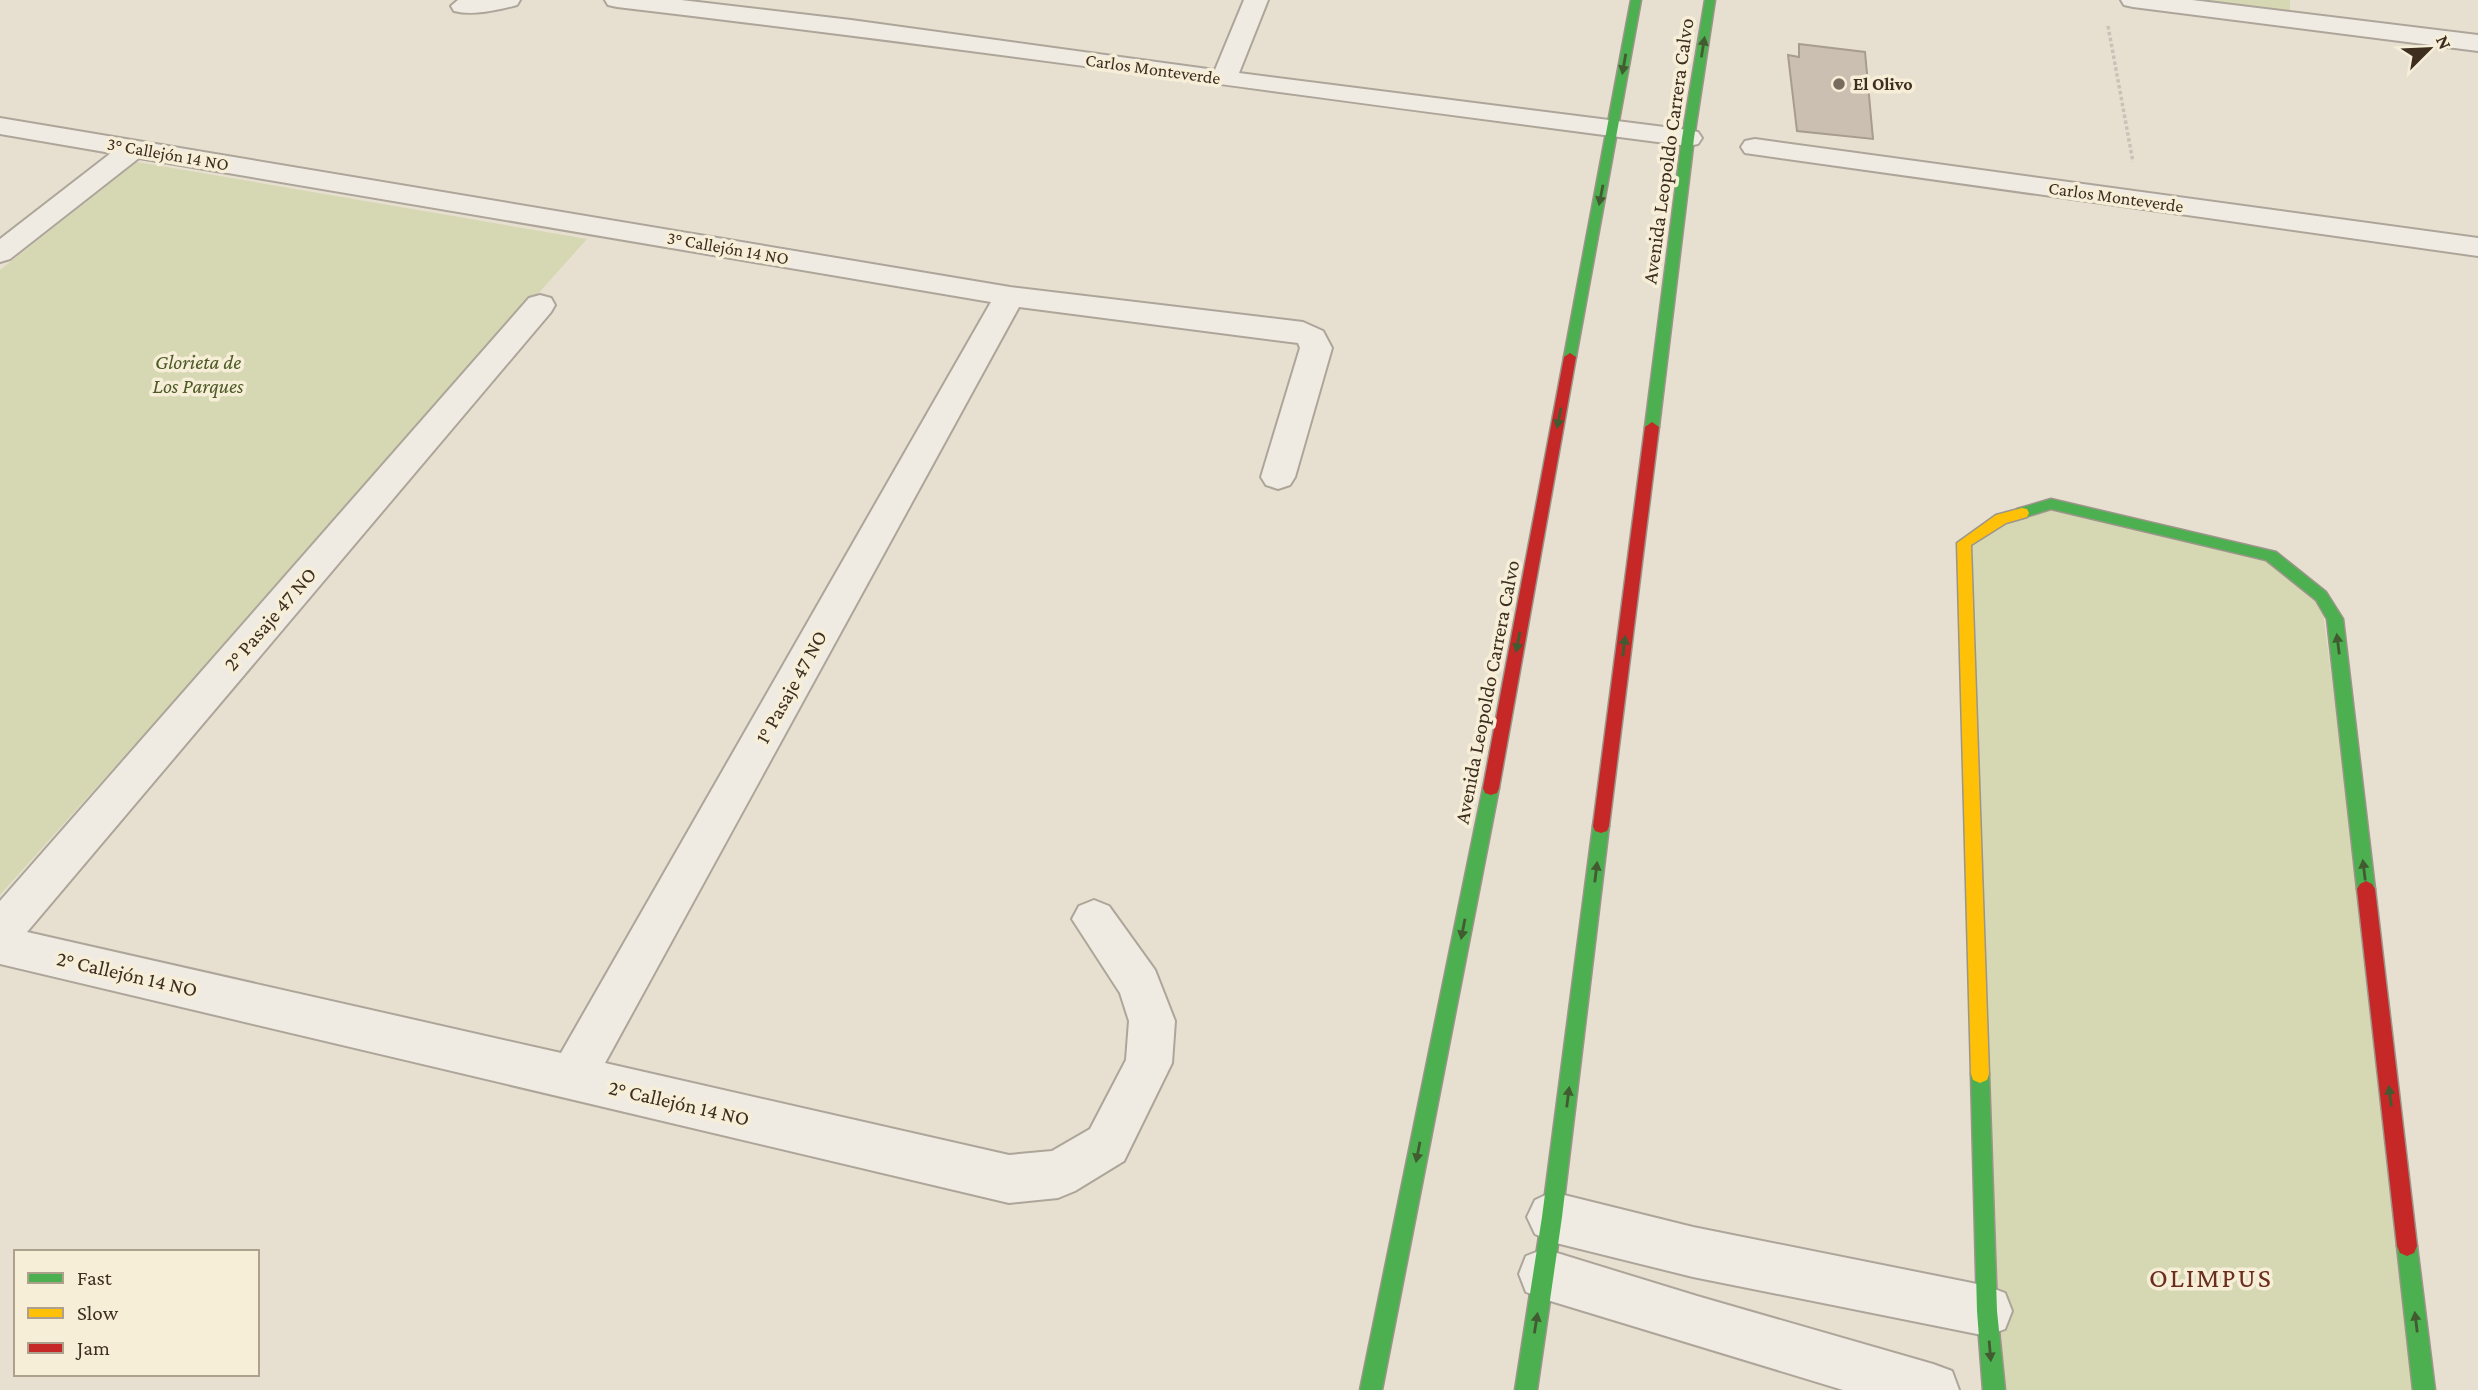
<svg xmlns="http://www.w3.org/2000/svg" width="2478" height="1390" font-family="'Crimson Pro',serif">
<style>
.green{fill:#d6d7b3}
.building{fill:#cbbfb2;stroke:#a89c90;stroke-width:2}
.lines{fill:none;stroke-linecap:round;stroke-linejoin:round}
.street-casing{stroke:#ada599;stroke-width:4}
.fast-casing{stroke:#9c958a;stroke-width:3}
.slow-casing{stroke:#9c958a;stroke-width:3}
.jam-casing{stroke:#9c958a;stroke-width:3}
.path{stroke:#c8c2b9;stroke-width:3.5;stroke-dasharray:3.5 2.5;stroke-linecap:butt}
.street{fill:#efebe3;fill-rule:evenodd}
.fast{fill:#4caf50;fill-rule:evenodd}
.slow{fill:#ffc107;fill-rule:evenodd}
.jam{fill:#c62828;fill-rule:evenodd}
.oneway{fill:#425b31}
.poi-dot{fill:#786c5e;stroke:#f7eed8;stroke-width:2.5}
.labels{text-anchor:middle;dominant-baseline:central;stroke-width:7;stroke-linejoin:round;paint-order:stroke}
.far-street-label{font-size:18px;fill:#3d2e20;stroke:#f7eed8}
.far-poi-label{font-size:18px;font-weight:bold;fill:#3d2e20;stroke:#f7eed8;text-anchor:start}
.street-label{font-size:21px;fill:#3d2e20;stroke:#f7eed8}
.park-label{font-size:21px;font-style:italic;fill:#4d5a26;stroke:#f7eed8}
.near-neighbourhood-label{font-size:28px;letter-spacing:2px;fill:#6b2e1e;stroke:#f7eed8}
</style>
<rect width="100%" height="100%" fill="#e7e0d1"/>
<g class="green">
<path d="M2133 0H2290V20Z"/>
<path d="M137 162 587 239 0 895V270Z"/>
<path d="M2051 504 2271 556 2321 596 2424 1390H1994L1964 543Z"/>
</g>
<path class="building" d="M1799 44 1865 52 1873 139 1797 131 1788 55 1799 57Z"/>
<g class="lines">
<defs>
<g id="street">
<path d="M458 0H520L517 5C498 10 473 16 454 11L451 6Z"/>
<path d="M605 0H681L851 20 1215 70 1244 0H1268L1239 73 1688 130 1698 132 1702 138 1698 144 1688 146C1331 100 975 49 617 7L608 5Z"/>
<path d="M2121 0H2192L2478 35V51L2133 7 2124 5Z"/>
<path d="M0 118 1010 287 1303 322 1323 331 1332 348 1295 477 1290 485 1278 489 1266 485 1261 477 1300 348 1298 343 1019 307 605 1063 1009 1155 1052 1151 1090 1129 1126 1060 1129 1021 1120 993 1072 919 1079 906 1094 900 1109 906 1155 970 1175 1021 1172 1063 1124 1161 1075 1191 1058 1198 1009 1203 0 964V901L529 298 540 295 551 298 555 305 551 312 27 932 561 1053 991 302 139 158 10 259 0 262V239L111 153 0 134Z"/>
<path d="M1755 139 2478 238V256L1745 153 1741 147 1745 141Z"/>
<path d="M1552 1192 1693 1227 1987 1286 2005 1293 2012 1311 2005 1329 1987 1336 1693 1277 1552 1242 1535 1234 1527 1217 1535 1200Z"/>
<path d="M1544 1249 1697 1296 1933 1364 1952 1371 1959 1390H1843L1544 1299 1526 1292 1519 1274 1526 1256Z"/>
</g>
<g id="fast">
<path d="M1631 0H1641L1576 357 1570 361 1564 357Z"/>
<path d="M1705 0H1715L1694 138 1659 427 1652 432 1645 427 1682 138Z"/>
<path d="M2051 499 2276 552 2326 592 2343 619 2375 889 2372 894 2366 897 2360 894 2357 889 2327 619 2316 600 2266 560 2051 509 2022 518 2015 513 2017 509Z"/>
<path d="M1491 781 1497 783 1499 788 1382 1390H1360L1483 788 1485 783Z"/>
<path d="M1601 819 1607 821 1609 826 1562 1217 1537 1390H1515L1542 1217 1593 826 1595 821Z"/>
<path d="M1980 1065 1987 1068 1989 1074 1997 1311 2005 1390H1983L1977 1311 1971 1074 1973 1068Z"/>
<path d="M2407 1236 2414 1239 2417 1246 2435 1390H2413L2397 1246 2400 1239Z"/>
</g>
<path id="slow" d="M2022 508 2027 509 2029 513 2027 517 2006 523 1971 545 1989 1074 1987 1080 1980 1083 1973 1080 1971 1074 1957 543 1996 515Z"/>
<g id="jam">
<path d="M1570 353 1576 357 1499 788 1497 793 1491 795 1485 793 1483 788 1564 357Z"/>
<path d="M1652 422 1659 427 1609 826 1607 831 1601 833 1595 831 1593 826 1645 427Z"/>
<path d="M2366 881 2372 884 2375 889 2417 1246 2414 1253 2407 1256 2400 1253 2397 1246 2357 889 2360 884Z"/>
</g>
</defs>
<use href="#street" class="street-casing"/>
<use href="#fast" class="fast-casing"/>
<use href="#slow" class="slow-casing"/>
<use href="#jam" class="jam-casing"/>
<path class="path" d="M2108 26 2133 162"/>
<use href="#street" class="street"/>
<use href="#fast" class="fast"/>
<use href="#slow" class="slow"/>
<use href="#jam" class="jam"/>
</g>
<defs><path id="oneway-solid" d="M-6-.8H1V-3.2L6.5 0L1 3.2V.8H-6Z" transform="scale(1.75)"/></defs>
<g class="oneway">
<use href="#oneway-solid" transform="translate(1703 47) rotate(-81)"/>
<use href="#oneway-solid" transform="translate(1624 64) rotate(100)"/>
<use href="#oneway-solid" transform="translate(1601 195) rotate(101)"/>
<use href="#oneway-solid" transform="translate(1559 418) rotate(101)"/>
<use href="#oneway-solid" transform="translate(1518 642) rotate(101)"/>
<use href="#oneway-solid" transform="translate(2338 644) rotate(-97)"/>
<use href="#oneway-solid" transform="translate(1624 646) rotate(-83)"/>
<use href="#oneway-solid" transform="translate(2364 870) rotate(-97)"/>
<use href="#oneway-solid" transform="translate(1596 872) rotate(-83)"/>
<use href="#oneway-solid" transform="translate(1463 929) rotate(101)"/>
<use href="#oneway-solid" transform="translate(2390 1096) rotate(-97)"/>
<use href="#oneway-solid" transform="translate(1568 1097) rotate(-83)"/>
<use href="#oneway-solid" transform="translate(1418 1152) rotate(101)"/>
<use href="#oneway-solid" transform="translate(2416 1322) rotate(-97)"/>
<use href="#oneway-solid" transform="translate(1536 1323) rotate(-81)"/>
<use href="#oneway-solid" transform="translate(1990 1351) rotate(85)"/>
</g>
<circle class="poi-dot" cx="1839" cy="84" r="7"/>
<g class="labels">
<g class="far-street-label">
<text transform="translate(1153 69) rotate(8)">Carlos Monteverde</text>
<text transform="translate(168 154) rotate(10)">3° Callejón 14 NO</text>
<text transform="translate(2116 197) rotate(8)">Carlos Monteverde</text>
<text transform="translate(728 248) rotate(10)">3° Callejón 14 NO</text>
</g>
<g class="far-poi-label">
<text x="1853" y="84">El Olivo</text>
</g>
<g class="street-label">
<text transform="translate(1668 151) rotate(-82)">Avenida Leopoldo Carrera Calvo</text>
<text transform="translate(270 619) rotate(-49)">2° Pasaje 47 NO</text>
<text transform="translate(791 687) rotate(-61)">1° Pasaje 47 NO</text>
<text transform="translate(1487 692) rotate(-79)">Avenida Leopoldo Carrera Calvo</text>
<text transform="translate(127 974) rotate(13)">2° Callejón 14 NO</text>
<text transform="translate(679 1103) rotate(13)">2° Callejón 14 NO</text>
</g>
<g class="park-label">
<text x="198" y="362">Glorieta de<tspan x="198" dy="24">Los Parques</tspan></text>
</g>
<g class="near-neighbourhood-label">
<text x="2211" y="1277">OLIMPUS</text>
</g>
</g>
<rect x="14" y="1250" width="245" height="126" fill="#f7eed8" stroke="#ada18e" stroke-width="2"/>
<rect x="28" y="1273" width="35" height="10" fill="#4caf50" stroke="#ada18e" stroke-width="2"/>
<text x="77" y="1285" font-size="21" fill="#3d2e20">Fast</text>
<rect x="28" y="1308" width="35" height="10" fill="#ffc107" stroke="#ada18e" stroke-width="2"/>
<text x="77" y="1320" font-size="21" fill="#3d2e20">Slow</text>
<rect x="28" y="1343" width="35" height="10" fill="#c62828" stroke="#ada18e" stroke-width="2"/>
<text x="77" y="1355" font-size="21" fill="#3d2e20">Jam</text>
<g transform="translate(2429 49) rotate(66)" stroke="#f7eed8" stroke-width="5" paint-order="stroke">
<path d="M0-5L12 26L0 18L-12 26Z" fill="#3d2e20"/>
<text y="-10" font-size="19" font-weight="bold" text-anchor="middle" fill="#3d2e20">N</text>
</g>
</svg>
